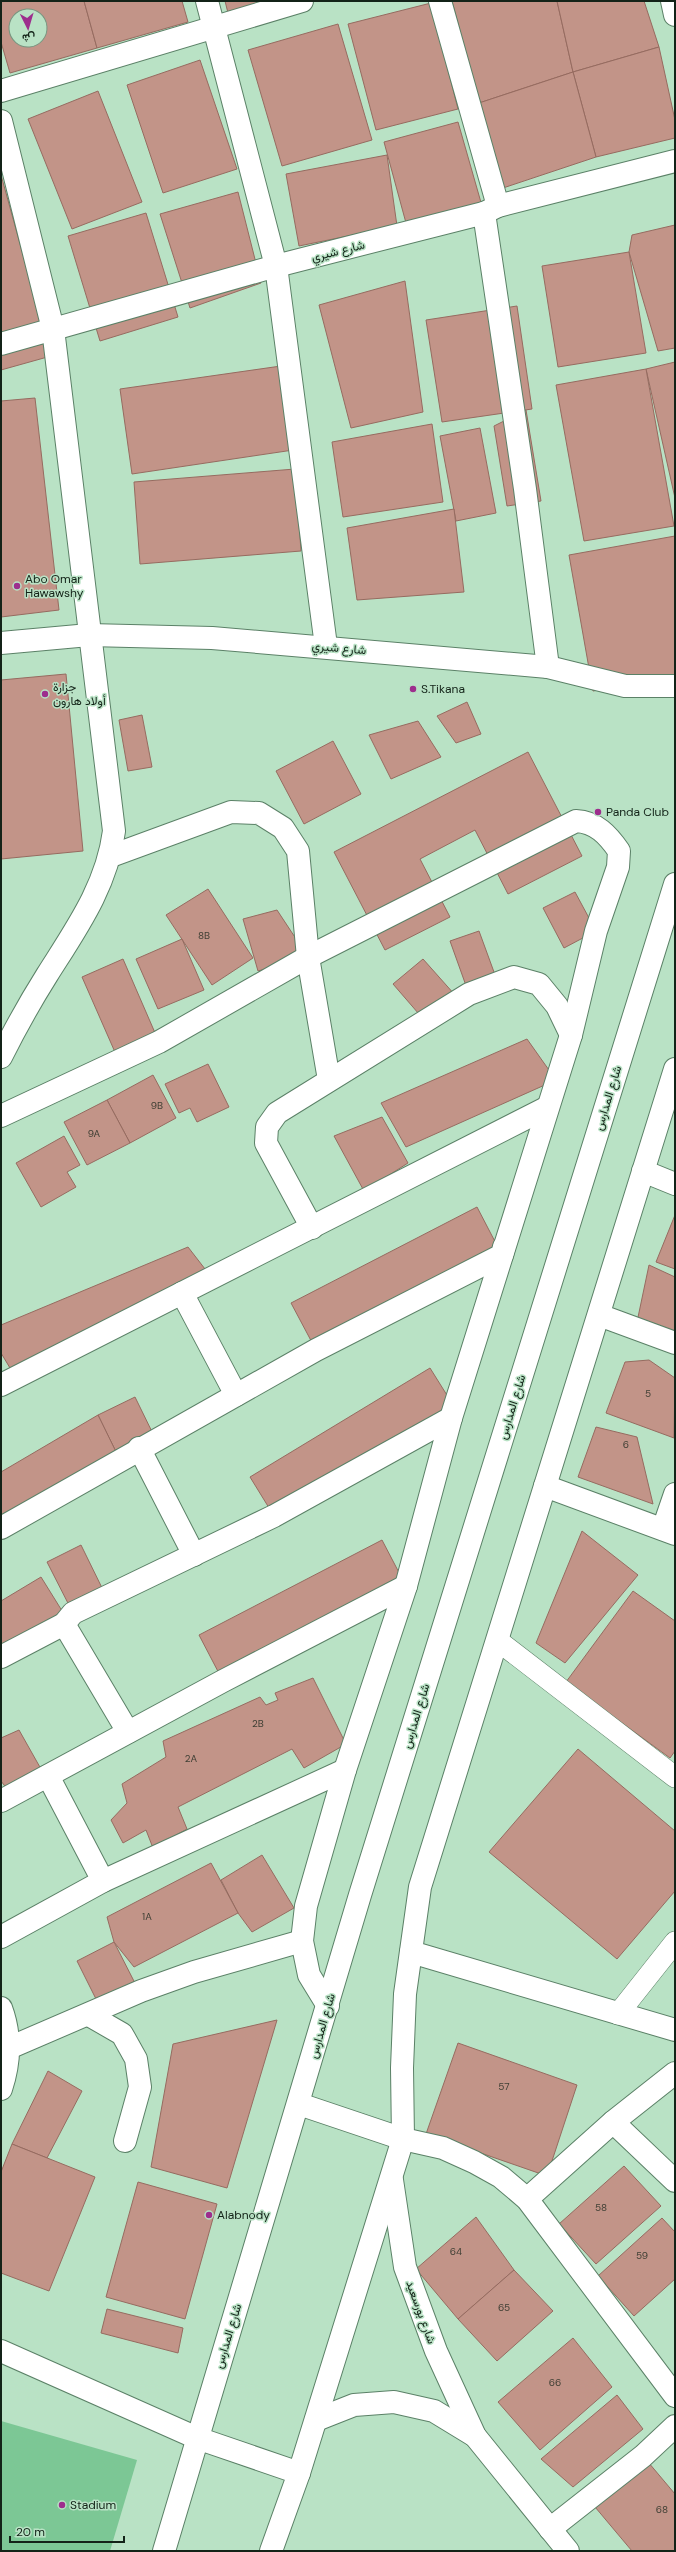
<svg xmlns="http://www.w3.org/2000/svg" width="676" height="2552" font-family="'DM Sans',Vazirmatn,sans-serif">
<style>
.green{fill:#7cc795}
.building{fill:#c29488;stroke:#966b60;fill-rule:evenodd}
.lines{fill:none;stroke-linecap:round;stroke-linejoin:round}
.service-casing{stroke:#5b8167;stroke-width:22}
.minor-casing{stroke:#5b8167;stroke-width:24}
.tertiary-casing{stroke:#5b8167;stroke-width:24}
.service{stroke:#fff;stroke-width:21}
.minor{stroke:#fff;stroke-width:22}
.tertiary{stroke:#fff;stroke-width:22}
.poi-dot{fill:#9d2e8d;stroke:#b9e2c5;stroke-width:1.5}
.labels{text-anchor:middle;dominant-baseline:central;stroke-width:3;stroke-linejoin:round;paint-order:stroke}
.number-label{font-size:10px;fill:#3f3f34}
.street-label{font-size:12px;fill:#132318;stroke:#b9e2c5}
.poi-label{font-size:12px;fill:#132318;stroke:#b9e2c5;text-anchor:start}
</style>
<rect width="100%" height="100%" fill="#b9e2c5"/>
<path class="green" d="M1 2421 137 2460 110 2551H1Z"/>
<g class="building">
<path d="M1 1H84L97 48 10 73 1 42ZM16 16H40V40H16Z"/>
<path d="M84 1H182L188 22 97 48Z"/>
<path d="M225 1H280L228 13Z"/>
<path d="M452 1H557L573 72 479 103Z"/>
<path d="M557 1H644L659 47 573 72Z"/>
<path d="M431 3 458 109 376 130 348 24Z"/>
<path d="M338 24 372 140 282 166 248 50Z"/>
<path d="M659 47 675 120V138L596 157 573 72Z"/>
<path d="M200 60 237 169 163 193 127 85Z"/>
<path d="M573 72 596 157 503 188 479 103Z"/>
<path d="M98 91 142 202 72 229 28 119Z"/>
<path d="M458 122 484 213 409 234 384 142Z"/>
<path d="M387 155 397 226 299 246 286 174Z"/>
<path d="M1 175 51 356 1 370Z"/>
<path d="M238 192 261 283 190 308 160 214Z"/>
<path d="M146 213 178 317 100 341 68 236Z"/>
<path d="M675 225V348L658 351 629 252 632 235Z"/>
<path d="M629 252 646 353 558 367 542 266Z"/>
<path d="M405 281 423 412 351 428 319 305Z"/>
<path d="M517 306 532 409 442 422 426 320Z"/>
<path d="M675 362V498L646 369Z"/>
<path d="M288 365 300 449 132 474 120 389Z"/>
<path d="M646 369 674 526 584 541 556 385Z"/>
<path d="M35 398 59 610 1 617V401Z"/>
<path d="M526 410 541 501 507 506 494 426Z"/>
<path d="M432 424 443 502 343 517 332 442Z"/>
<path d="M480 428 496 513 456 521 440 436Z"/>
<path d="M295 469 301 551 140 564 134 482Z"/>
<path d="M454 509 464 592 357 600 347 528Z"/>
<path d="M675 536V677L593 691 569 555Z"/>
<path d="M66 674 83 851 1 859V680Z"/>
<path d="M467 702 481 734 456 743 437 716Z"/>
<path d="M142 715 152 767 128 771 119 720Z"/>
<path d="M418 721 441 757 391 779 369 735Z"/>
<path d="M333 741 361 794 304 824 276 771Z"/>
<path d="M528 752 582 856 508 894 475 830 420 859 450 917 385 950 334 852Z"/>
<path d="M208 889 253 958 212 985 166 915Z"/>
<path d="M575 892 596 931 564 948 543 908Z"/>
<path d="M277 910 308 957 258 971 243 919Z"/>
<path d="M479 931 498 983 469 994 450 941Z"/>
<path d="M182 939 204 990 158 1009 136 959Z"/>
<path d="M123 959 159 1042 118 1059 82 977Z"/>
<path d="M423 959 455 995 425 1021 393 984Z"/>
<path d="M527 1039 556 1080 406 1147 381 1103Z"/>
<path d="M208 1064 229 1107 197 1122 190 1108 179 1113 165 1084Z"/>
<path d="M153 1075 176 1118 130 1143 107 1100Z"/>
<path d="M107 1100 130 1143 87 1165 64 1122Z"/>
<path d="M382 1117 408 1163 364 1191 334 1136Z"/>
<path d="M64 1136 80 1165 67 1172 76 1187 41 1207 16 1163Z"/>
<path d="M477 1207 502 1255 316 1350 291 1303Z"/>
<path d="M675 1215V1269L656 1262Z"/>
<path d="M188 1247 212 1278 16 1378 1 1353V1325Z"/>
<path d="M649 1265 675 1277V1336L637 1322Z"/>
<path d="M649 1360 675 1378 674 1438 606 1413 625 1362Z"/>
<path d="M430 1368 455 1408 274 1516 250 1477Z"/>
<path d="M135 1397 158 1444 121 1462 98 1415Z"/>
<path d="M98 1415 121 1462 1 1528V1472Z"/>
<path d="M596 1427 637 1437 653 1504 578 1477Z"/>
<path d="M582 1531 638 1575 565 1663 536 1643Z"/>
<path d="M382 1540 406 1586 223 1681 199 1635Z"/>
<path d="M81 1545 106 1596 73 1613 47 1562Z"/>
<path d="M41 1577 64 1614 1 1652V1601Z"/>
<path d="M633 1591 675 1621V1751L670 1758 566 1682Z"/>
<path d="M313 1678 346 1744 304 1768 292 1749 178 1807 187 1829 153 1848 146 1830 123 1843 111 1820 127 1803 122 1784 166 1757 163 1741 260 1697 266 1705 278 1700 275 1693Z"/>
<path d="M19 1730 41 1769 7 1789 1 1781V1738Z"/>
<path d="M578 1749 675 1831V1891L617 1959 489 1852Z"/>
<path d="M262 1855 294 1908 252 1932 238 1913 221 1880Z"/>
<path d="M211 1863 238 1913 134 1967 114 1942 107 1917Z"/>
<path d="M114 1942 138 1989 100 2007 77 1961Z"/>
<path d="M277 2020 227 2188 151 2167 173 2044Z"/>
<path d="M458 2043 577 2085 547 2176 426 2134Z"/>
<path d="M48 2071 82 2091 47 2158 12 2144Z"/>
<path d="M12 2144 95 2177 49 2291 1 2273V2172Z"/>
<path d="M624 2166 661 2206 596 2264 559 2224Z"/>
<path d="M138 2182 217 2204 185 2319 106 2297Z"/>
<path d="M476 2217 514 2270 458 2319 416 2269Z"/>
<path d="M662 2218 675 2232V2279L634 2316 598 2276Z"/>
<path d="M514 2270 553 2311 497 2361 458 2319Z"/>
<path d="M107 2309 183 2328 178 2353 101 2333Z"/>
<path d="M573 2338 612 2387 540 2450 498 2402Z"/>
<path d="M617 2395 643 2429 573 2487 541 2459Z"/>
<path d="M643 2456 675 2494V2551H632L590 2501Z"/>
</g>
<g class="lines">
<defs>
<g id="service">
<path d="M497 1640 675 1777"/>
<path d="M618 2014 675 1942"/>
</g>
<g id="minor">
<path d="M207 1 276 266 326 646"/>
<path d="M440 1 498 206"/>
<path d="M672 1 675 15"/>
<path d="M1 91 302 1"/>
<path d="M1 121 53 329 114 831C107 886 76 929 47 975 30 1002 15 1029 1 1057"/>
<path d="M484 213 525 489 548 667"/>
<path d="M1 344 276 266 484 213 498 206 675 161"/>
<path d="M1 643 89 635 212 638 548 667 625 686H675"/>
<path d="M111 856 231 812 259 813 283 828 298 851 308 957 329 1080"/>
<path d="M1 1116 159 1042 308 957 576 821C596 822 608 835 619 851L618 867 596 931 571 1035 451 1418 406 1586 345 1770 306 1906 302 1941 309 1975 328 2006"/>
<path d="M643 1171 675 1184"/>
<path d="M312 1228 266 1143 267 1127 277 1113 469 994 514 977 539 984 557 1006 571 1035"/>
<path d="M182 1293 236 1395"/>
<path d="M599 1315 675 1343"/>
<path d="M1 1385 546 1108"/>
<path d="M139 1448 194 1555"/>
<path d="M545 1486 675 1534"/>
<path d="M1 1528 316 1350 502 1255 504 1247"/>
<path d="M663 1529 675 1494"/>
<path d="M64 1624 128 1732"/>
<path d="M1 1657 64 1624 73 1613 274 1516 451 1418"/>
<path d="M48 1776 103 1881"/>
<path d="M1 1801 223 1681 406 1586"/>
<path d="M1 1937 103 1881 345 1770"/>
<path d="M411 1952 675 2030"/>
<path d="M1 2008C11 2035 10 2062 1 2089"/>
<path d="M89 2015 122 2034 136 2059 140 2087 125 2141"/>
<path d="M9 2048 141 1991 194 1972 302 1941"/>
<path d="M299 2104 403 2139 443 2148 474 2162 501 2177 527 2199 675 2396"/>
<path d="M613 2122 675 2181"/>
<path d="M392 2180 405 2267 436 2351 475 2436 568 2551"/>
<path d="M527 2199 613 2122 675 2073"/>
<path d="M1 2351 197 2438 299 2473"/>
<path d="M316 2420 354 2405 394 2402 434 2411 475 2436"/>
<path d="M550 2529 643 2456 675 2426"/>
</g>
<g id="tertiary">
<path d="M164 2551 360 1895 675 884"/>
<path d="M271 2551 299 2473 403 2139 402 2068 405 1994 420 1887 675 1069"/>
</g>
</defs>
<use href="#service" class="service-casing"/>
<use href="#minor" class="minor-casing"/>
<use href="#tertiary" class="tertiary-casing"/>
<use href="#service" class="service"/>
<use href="#minor" class="minor"/>
<use href="#tertiary" class="tertiary"/>
</g>
<g class="poi-dot">
<circle cx="17" cy="586" r="4"/>
<circle cx="413" cy="689" r="4"/>
<circle cx="45" cy="694" r="4"/>
<circle cx="598" cy="812" r="4"/>
<circle cx="209" cy="2215" r="4"/>
<circle cx="62" cy="2505" r="4"/>
</g>
<g class="labels">
<g class="number-label">
<text x="204" y="935">8B</text>
<text x="157" y="1105">9B</text>
<text x="94" y="1133">9A</text>
<text x="648" y="1393">5</text>
<text x="626" y="1444">6</text>
<text x="258" y="1723">2B</text>
<text x="191" y="1758">2A</text>
<text x="147" y="1916">1A</text>
<text x="504" y="2086">57</text>
<text x="601" y="2207">58</text>
<text x="456" y="2251">64</text>
<text x="642" y="2255">59</text>
<text x="504" y="2307">65</text>
<text x="555" y="2382">66</text>
<text x="662" y="2509">68</text>
</g>
<g class="street-label">
<text transform="translate(338 251) rotate(-14)">شارع شيري</text>
<text transform="translate(339 648) rotate(5)">شارع شيري</text>
<text transform="translate(608 1098) rotate(-73)">شارع المدارس</text>
<text transform="translate(512 1407) rotate(-73)">شارع المدارس</text>
<text transform="translate(416 1716) rotate(-73)">شارع المدارس</text>
<text transform="translate(322 2026) rotate(-74)">شارع المدارس</text>
<text transform="translate(421 2312) rotate(70)">شارع بورسعيد</text>
<text transform="translate(228 2336) rotate(-73)">شارع المدارس</text>
</g>
<g class="poi-label">
<text x="25" y="579">Abo Omar<tspan x="25" dy="14">Hawawshy</tspan></text>
<text x="53" y="687">جزارة<tspan x="53" dy="14">أولاد هارون</tspan></text>
<text x="421" y="689">S.Tikana</text>
<text x="606" y="812">Panda Club</text>
<text x="217" y="2215">Alabnody</text>
<text x="70" y="2505">Stadium</text>
</g>
</g>
<rect width="676" height="2552" fill="none" stroke="#132318" stroke-width="4"/>
<g transform="translate(28 28) rotate(175)"><circle r="19" fill="#b9e2c5" stroke="#779680"/>
<path d="M0-3L7 15L0 10L-7 15Z" fill="#9d2e8d"/>
<text y="-6" font-size="11" font-weight="bold" text-anchor="middle" fill="#132318">ش</text>
</g>
<path d="M10 2536v6h114v-6" fill="none" stroke="#132318" stroke-width="2"/>
<text x="16" y="2536" font-size="12" fill="#132318" stroke="#b9e2c5" stroke-width="3" paint-order="stroke">20 m</text>
</svg>
